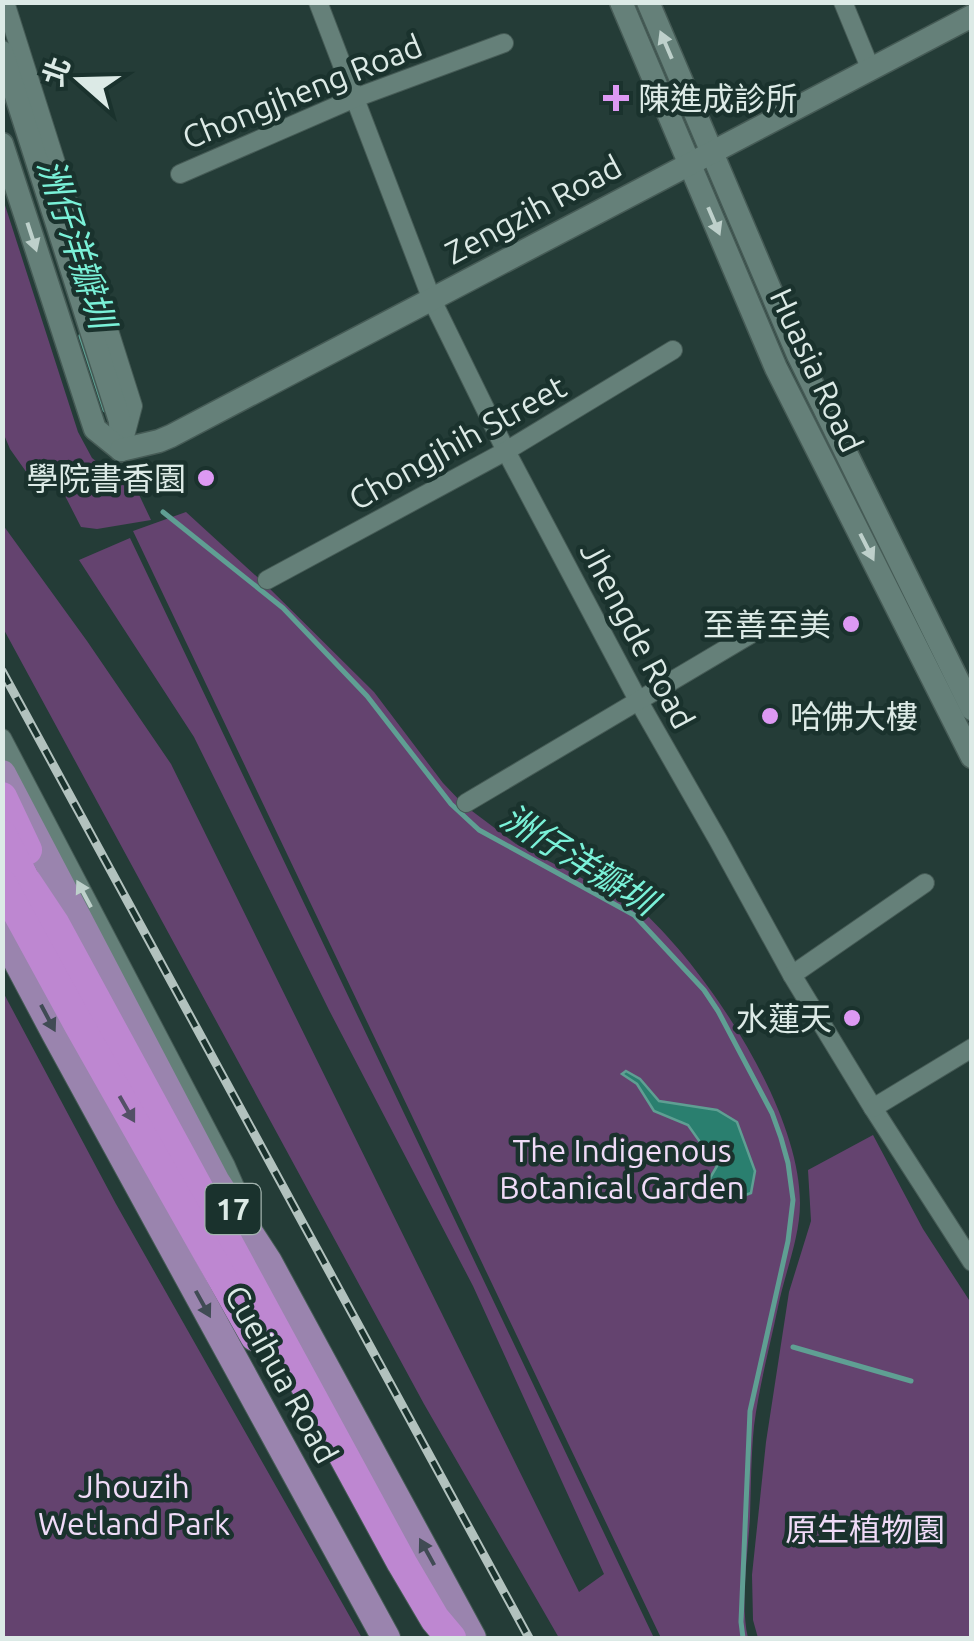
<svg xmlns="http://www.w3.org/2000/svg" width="974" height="1641" font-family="Ubuntu,'Noto Sans TC',sans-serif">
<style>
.green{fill:#64436f}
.water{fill:#2a7f6f;stroke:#5f9f93;stroke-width:2.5}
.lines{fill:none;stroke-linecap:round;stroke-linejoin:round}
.stream{stroke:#5f9f93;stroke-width:5}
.street-casing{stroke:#465b56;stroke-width:20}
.secondary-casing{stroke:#465b56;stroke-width:25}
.primary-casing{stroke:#465b56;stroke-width:30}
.highway-casing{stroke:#465b56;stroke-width:32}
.street{stroke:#658079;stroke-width:18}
.secondary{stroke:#658079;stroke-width:22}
.primary{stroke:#9a84ae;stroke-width:28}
.highway{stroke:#be87d1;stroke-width:30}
.rail-casing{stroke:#b2c2be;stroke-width:9}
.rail{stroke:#1a322d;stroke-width:5;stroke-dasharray:15;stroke-linecap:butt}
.oneway{fill:#bed0cb}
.oneway2{fill:#404b54}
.oneway3{fill:#535066}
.poi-dot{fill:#dd99f3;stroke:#1a322d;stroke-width:4}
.labels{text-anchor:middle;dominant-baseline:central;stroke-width:9;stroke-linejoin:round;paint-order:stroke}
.shield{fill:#1a322d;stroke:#a2b3ae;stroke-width:2.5}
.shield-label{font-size:30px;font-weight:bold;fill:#dceae6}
.street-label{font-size:32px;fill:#dceae6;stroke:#1a322d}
.poi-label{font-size:32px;fill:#dceae6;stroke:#1a322d;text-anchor:end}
.park-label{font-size:32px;fill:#f0dbf8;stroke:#1a322d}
.water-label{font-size:35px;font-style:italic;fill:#7af1d8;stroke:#1a322d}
</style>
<rect width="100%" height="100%" fill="#243c37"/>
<g class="green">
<path d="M3 199 78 432 92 458 107 470 133 482 151 520 97 529 81 527 61 488 39 490 10 449 2 430Z"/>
<path d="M186 512 267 586 374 692 443 783 464 805 516 844 639 908C707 969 800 1109 800 1203 800 1238 785 1272 778 1307 770 1346 759 1386 754 1426 751 1456 751 1487 750 1517 748 1553 740 1605 748 1638H661L133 531Z"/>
<path d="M3 525 87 641 171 764 579 1592 604 1574 473 1286 329 1010 194 737 79 560 130 538 654 1638H559L424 1404 3 628Z"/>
<path d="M3 992 116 1204 362 1638H3Z"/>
<path d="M873 1135 923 1229 971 1303V1638H758L753 1620 752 1575 766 1442 789 1292 811 1221 808 1170Z"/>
</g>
<path class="water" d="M626 1071 640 1079 659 1101 717 1110 737 1122 755 1171 751 1193 729 1201 717 1194 710 1178 717 1166 688 1125 654 1111 637 1084 622 1074Z"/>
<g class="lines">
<g class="stream">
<path d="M81 336 105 410"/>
<path d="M163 512 283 608 367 696 451 804 479 830 634 915 704 990 718 1011 772 1113 781 1138 788 1163 793 1200 788 1241 750 1411 741 1622 743 1638"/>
<path d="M793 1347 911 1381"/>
</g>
<defs>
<g id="street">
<path d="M5 2 133 406 124 440"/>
<path d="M318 2 432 300 506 451 638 700 718 840 792 975 873 1108 972 1262"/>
<path d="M843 2 871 70"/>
<path d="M180 174 355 98 504 43"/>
<path d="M267 580 506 451 673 350"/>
<path d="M2 738 226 1166 244 1207"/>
<path d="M466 803 773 621"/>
<path d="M792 975 925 883"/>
<path d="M873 1108 972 1048"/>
</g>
<g id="secondary">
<path d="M621 2 776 368 972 757"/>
<path d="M648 2 798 355 972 709"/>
<path d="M2 52 120 421 121 450"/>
<path d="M2 144 91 417 95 429 121 450"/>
<path d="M121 450 159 441 171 436 972 16"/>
</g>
<g id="primary">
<path d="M2 774 216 1182 268 1262 472 1638"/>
<path d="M2 932 56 1034 386 1638"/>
</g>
<g id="highway">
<path d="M2 797 27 850"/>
<path d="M2 835 24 878 54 923 402 1563 435 1619 451 1638"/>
<path d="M2 884 79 1025 255 1336"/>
</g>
</defs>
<use href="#street" class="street-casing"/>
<use href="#secondary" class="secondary-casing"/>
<use href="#primary" class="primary-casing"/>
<use href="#highway" class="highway-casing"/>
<use href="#street" class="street"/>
<use href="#secondary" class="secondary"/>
<use href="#primary" class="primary"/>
<use href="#highway" class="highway"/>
<defs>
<path id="rail" d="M2 671 529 1638"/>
</defs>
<use href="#rail" class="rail-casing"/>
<use href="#rail" class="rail"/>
</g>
<defs><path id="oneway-solid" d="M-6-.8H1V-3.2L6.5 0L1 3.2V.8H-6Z" transform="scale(2.5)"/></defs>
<g class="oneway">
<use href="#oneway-solid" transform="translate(666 45) rotate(-113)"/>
<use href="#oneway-solid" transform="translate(714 221) rotate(67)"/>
<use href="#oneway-solid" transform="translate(32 237) rotate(72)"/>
<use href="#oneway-solid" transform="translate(867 547) rotate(63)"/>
<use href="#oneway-solid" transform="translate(84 894) rotate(-118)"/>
</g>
<g class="oneway2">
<use href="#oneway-solid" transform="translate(48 1018) rotate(62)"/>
<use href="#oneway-solid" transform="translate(203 1304) rotate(61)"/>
<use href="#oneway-solid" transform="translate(427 1552) rotate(-119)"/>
</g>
<use class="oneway3" href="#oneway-solid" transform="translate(127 1109) rotate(60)"/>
<g class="poi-dot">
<path d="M611 83h10v10h10v10h-10v10h-10v-10h-10v-10h10z"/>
<circle cx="206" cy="478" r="10"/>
<circle cx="851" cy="624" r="10"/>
<circle cx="770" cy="716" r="10"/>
<circle cx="852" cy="1018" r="10"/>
</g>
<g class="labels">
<rect class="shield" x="205.5" y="1184" width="55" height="50" rx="8"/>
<g class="shield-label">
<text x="233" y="1209">17</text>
</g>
<g class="street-label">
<text transform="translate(302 91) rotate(-22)">Chongjheng Road</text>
<text transform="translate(533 209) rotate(-28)">Zengzih Road</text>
<text transform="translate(817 370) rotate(65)">Huasia Road</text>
<text transform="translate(457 442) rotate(-29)">Chongjhih Street</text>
<text transform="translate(638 635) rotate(62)">Jhengde Road</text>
<text transform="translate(282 1374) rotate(61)">Cueihua Road</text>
</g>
<g class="poi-label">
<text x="638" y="98" text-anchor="start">陳進成診所</text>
<text x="186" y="478">學院書香園</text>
<text x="831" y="624">至善至美</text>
<text x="790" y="716" text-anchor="start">哈佛大樓</text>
<text x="832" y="1018">水蓮天</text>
</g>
<g class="park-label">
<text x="622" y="1150">The Indigenous<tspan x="622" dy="37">Botanical Garden</tspan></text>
<text x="134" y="1486">Jhouzih<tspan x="134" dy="37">Wetland Park</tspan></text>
<text x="865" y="1529">原生植物園</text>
</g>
<g class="water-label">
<text transform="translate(77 243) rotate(72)">洲仔洋瓣圳</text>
<text transform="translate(579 859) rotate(32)">洲仔洋瓣圳</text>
</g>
</g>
<rect width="974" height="1641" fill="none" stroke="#dceae6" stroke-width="10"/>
<g transform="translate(80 80) rotate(290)" stroke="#1a322d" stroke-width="8" paint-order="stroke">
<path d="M0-8L18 38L0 25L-18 38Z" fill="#dceae6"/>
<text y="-15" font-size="28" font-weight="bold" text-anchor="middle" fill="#dceae6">北</text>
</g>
</svg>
